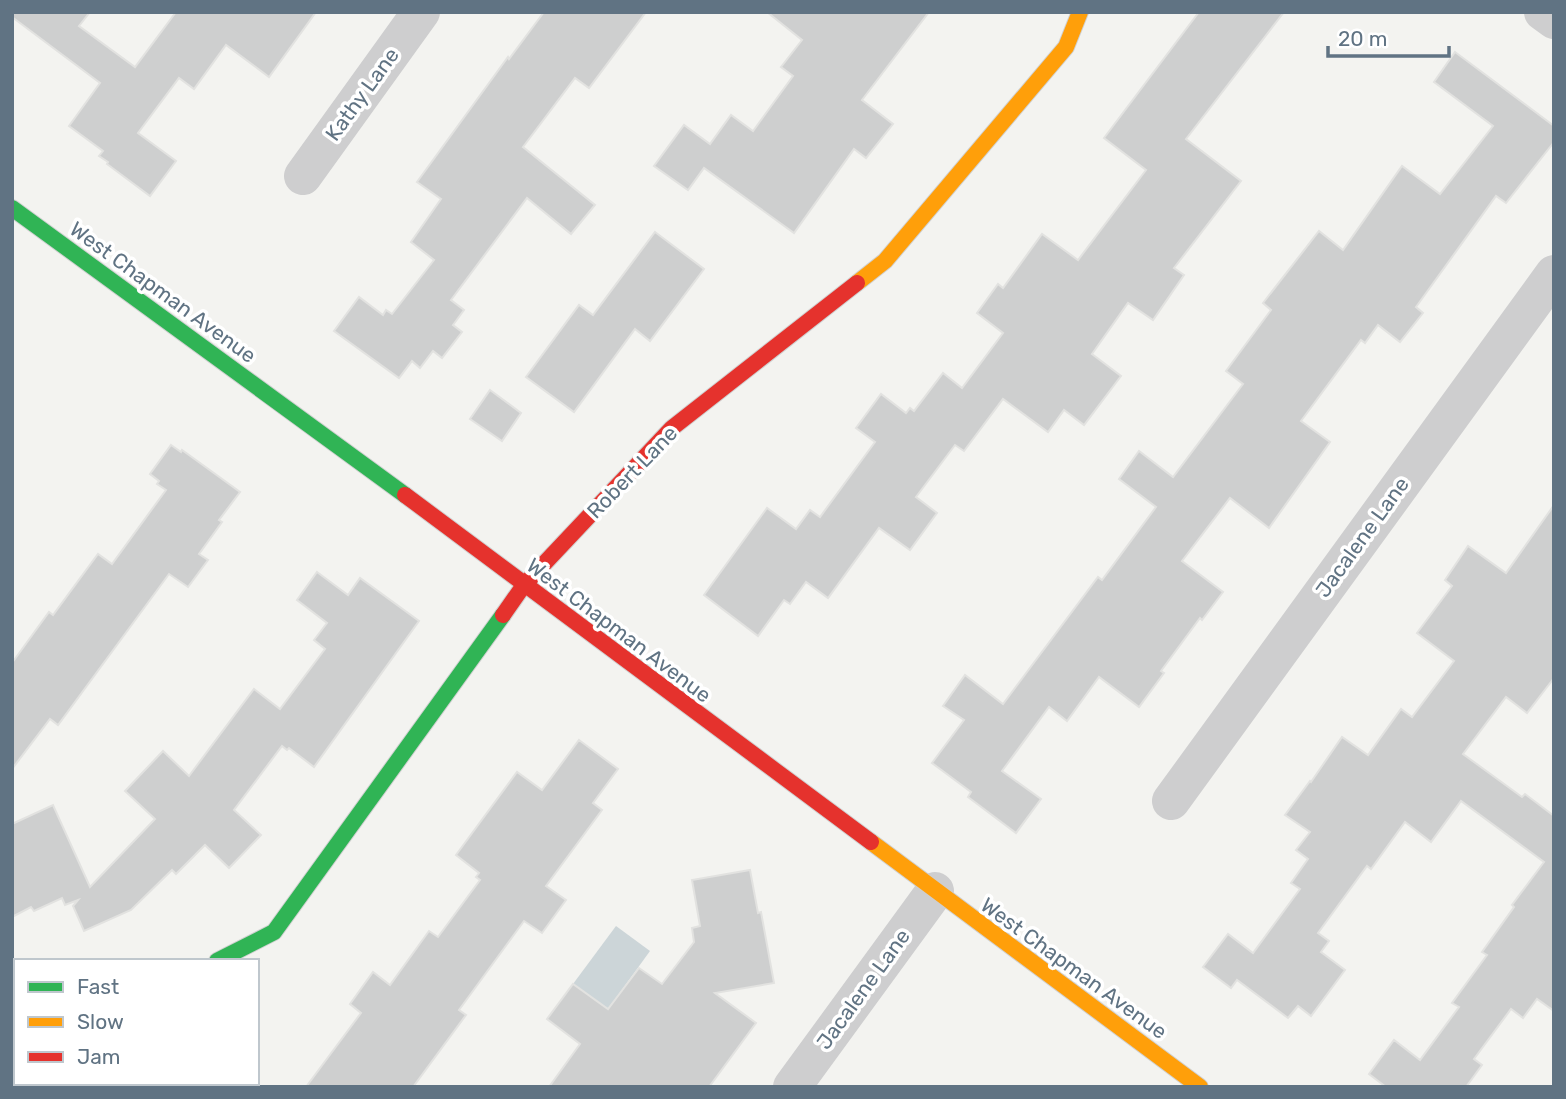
<svg xmlns="http://www.w3.org/2000/svg" width="1566" height="1099" font-family="Rubik,sans-serif">
<style>
.water{fill:#ccd5d8}
.building{fill:#cecfcf;stroke:#e2e2e0;stroke-width:2}
.lines{fill:none;stroke-linecap:round;stroke-linejoin:round}
.fast-casing{stroke:#d0d1d1;stroke-width:18}
.slow-casing{stroke:#d0d1d1;stroke-width:18}
.jam-casing{stroke:#d0d1d1;stroke-width:18}
.street{stroke:#cececf;stroke-width:38}
.fast{stroke:#30b455;stroke-width:16}
.slow{stroke:#ff9f0a;stroke-width:16}
.jam{stroke:#e5322d;stroke-width:16}
.labels{text-anchor:middle;dominant-baseline:central;stroke-width:7;stroke-linejoin:round;paint-order:stroke}
.street-label{font-size:21px;fill:#607383;stroke:#fff}
</style>
<rect width="100%" height="100%" fill="#f3f3f0"/>
<path class="water" d="M616 926 650 951 608 1009 573 984Z"/>
<g class="building">
<path d="M12 12H90L79 26 135 67 176 12H316L269 77 226 45 194 89 179 78 138 133 176 161 150 196 107 164 108 162 99 156 103 151 69 126 100 83 12 17Z"/>
<path d="M544 12H646L589 88 575 78 523 147 595 205 571 234 527 198 451 300 464 310 453 325 462 332 442 358 433 351 420 368 412 361 399 378 334 331 359 297 383 315 386 310 392 314 434 260 411 242 441 199 417 182 508 57 509 59Z"/>
<path d="M767 12H929L862 100 893 124 866 158 854 149 794 233 704 168 688 190 654 166 684 125 710 144 731 115 753 131 793 76 781 67 802 40Z"/>
<path d="M1199 12H1284L1186 139 1241 181 1174 268 1184 275 1153 320 1128 303 1092 354 1121 376 1084 425 1064 410 1048 432 1003 399 964 451 955 445 916 497 937 513 910 550 879 528 828 598 806 582 790 604 784 600 758 636 704 595 767 508 796 529 810 510 820 517 875 442 856 428 881 394 906 413 910 408 914 411 943 373 962 388 1003 333 977 313 998 284 1003 288 1042 234 1078 260 1146 170 1104 138Z"/>
<path d="M1455 52 1554 126V142L1506 203 1496 196 1416 307 1423 313 1400 342 1378 325 1365 343 1361 340 1301 421 1330 442 1269 528 1230 498 1182 561 1223 592 1202 620 1200 618 1161 671 1164 673 1139 707 1099 677 1067 721 1049 707 1002 771 1041 799 1016 833 968 797 971 792 932 763 964 720 943 706 965 675 1003 704 1098 577 1102 580 1156 507 1119 479 1139 451 1173 477 1243 384 1226 371 1271 310 1263 303 1319 231 1343 250 1402 166 1440 194 1493 126 1434 82Z"/>
<path d="M655 232 704 269 650 341 635 329 574 412 526 377 579 305 593 315Z"/>
<path d="M490 390 521 413 502 441 470 419Z"/>
<path d="M171 445 181 452 182 450 240 492 219 520 222 522 199 554 208 560 188 587 169 574 58 725 50 719 12 769V663L49 612 53 615 98 554 112 564 166 490 157 484 159 481 150 474Z"/>
<path d="M1554 505V678L1527 713 1506 697 1463 754 1522 797 1525 794 1554 816V1011L1537 999 1523 1018 1511 1009 1474 1059 1482 1065 1466 1087H1386L1369 1074 1394 1040 1420 1060 1459 1007 1452 1003 1487 955 1482 952 1514 907 1512 905 1544 862 1461 801 1431 842 1405 822 1371 869 1367 866 1318 933 1329 941 1321 952 1345 970 1311 1016 1298 1006 1288 1018 1237 980 1231 988 1203 967 1228 934 1253 953 1300 889 1291 883 1308 859 1296 850 1310 832 1285 815 1310 781 1311 782 1342 737 1368 755 1401 709 1412 717 1454 661 1417 633 1452 586 1445 580 1468 546 1506 573Z"/>
<path d="M317 572 348 595 360 578 419 621 314 767 289 748 287 750 282 746 234 810 261 835 229 868 205 845 176 874 172 870 131 910 84 931 73 906 78 900 65 905 62 898 34 911 31 907 12 917V824L53 805 90 887 155 819 125 791 163 751 189 776 254 689 280 709 325 649 314 640 327 623 297 600Z"/>
<path d="M579 740 618 769 593 803 602 810 546 886 566 900 542 933 524 921 459 1010 466 1015 413 1087H306L361 1013 350 1004 373 972 390 985 429 931 438 937 480 880 476 877 479 873 456 855 517 772 542 790Z"/>
<path d="M750 870 758 913 761 912 774 983 715 993 756 1023 709 1087H549L580 1044 547 1019 573 984 608 1009 639 968 662 984 694 942 692 928 700 926 692 880Z"/>
</g>
<g class="lines">
<defs>
<g id="fast">
<path d="M12 208 405 495"/>
<path d="M217 961 274 932 503 615"/>
</g>
<g id="slow">
<path d="M857 283 885 261 1066 47 1080 12"/>
<path d="M871 842 1200 1087"/>
</g>
<g id="jam">
<path d="M405 495 871 842"/>
<path d="M503 615 524 585 672 428 857 283"/>
</g>
</defs>
<use href="#fast" class="fast-casing"/>
<use href="#slow" class="slow-casing"/>
<use href="#jam" class="jam-casing"/>
<g class="street">
<path d="M1543 12 1554 20"/>
<path d="M303 176 421 12"/>
<path d="M1171 801 1554 274"/>
<path d="M12 1008H16"/>
<path d="M113 1087V1083"/>
<path d="M792 1087 935 891"/>
</g>
<use href="#fast" class="fast"/>
<use href="#slow" class="slow"/>
<use href="#jam" class="jam"/>
</g>
<g class="labels">
<g class="street-label">
<text transform="translate(362 94) rotate(-54)">Kathy Lane</text>
<text transform="translate(163 292) rotate(36)">West Chapman Avenue</text>
<text transform="translate(632 472) rotate(-46)">Robert Lane</text>
<text transform="translate(1362 537) rotate(-54)">Jacalene Lane</text>
<text transform="translate(619 630) rotate(37)">West Chapman Avenue</text>
<text transform="translate(1074 968) rotate(36)">West Chapman Avenue</text>
<text transform="translate(863 989) rotate(-54)">Jacalene Lane</text>
</g>
</g>
<rect width="1566" height="1099" fill="none" stroke="#607383" stroke-width="28"/>
<rect x="14" y="959" width="245" height="126" fill="#ffffff" stroke="#bfc7cd" stroke-width="2"/>
<rect x="28" y="982" width="35" height="10" fill="#30b455" stroke="#bfc7cd" stroke-width="2"/>
<text x="77" y="994" font-size="21" fill="#607383">Fast</text>
<rect x="28" y="1017" width="35" height="10" fill="#ff9f0a" stroke="#bfc7cd" stroke-width="2"/>
<text x="77" y="1029" font-size="21" fill="#607383">Slow</text>
<rect x="28" y="1052" width="35" height="10" fill="#e5322d" stroke="#bfc7cd" stroke-width="2"/>
<text x="77" y="1064" font-size="21" fill="#607383">Jam</text>
<path d="M1328 46v10h121v-10" fill="none" stroke="#607383" stroke-width="3.5"/>
<text x="1338" y="46" font-size="21" fill="#607383" stroke="#ffffff" stroke-width="5" paint-order="stroke">20 m</text>
</svg>
